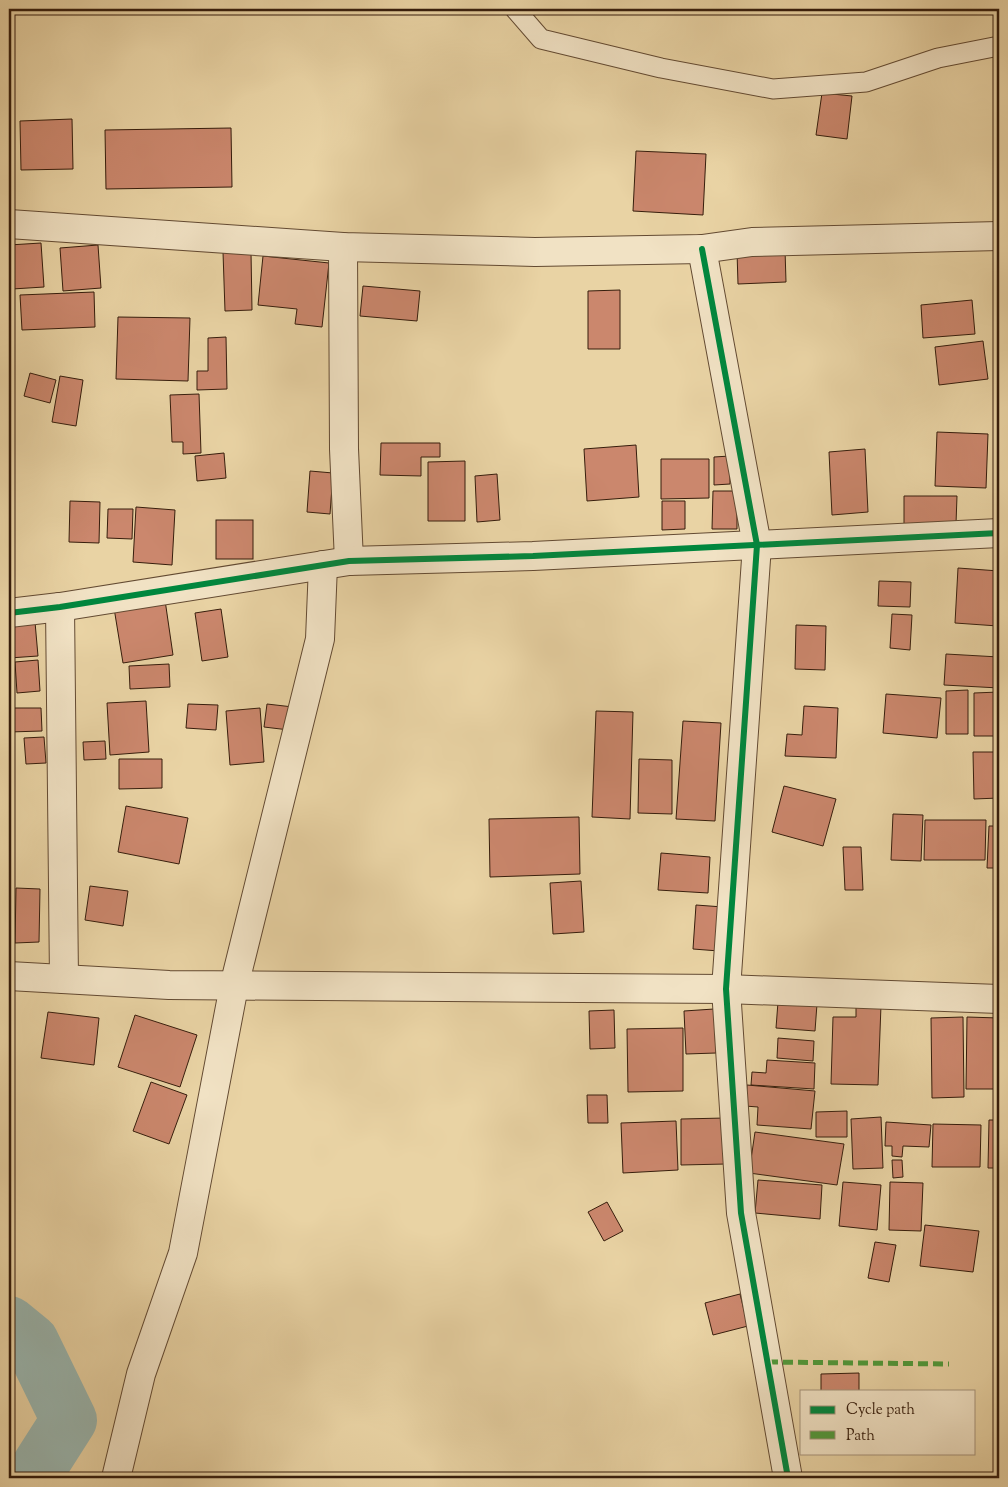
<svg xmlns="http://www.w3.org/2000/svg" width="1008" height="1487" font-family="'Sorts Mill Goudy',serif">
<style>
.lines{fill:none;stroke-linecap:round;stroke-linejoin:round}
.river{stroke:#9ab6af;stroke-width:56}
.building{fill:#cb876d;stroke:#361d0c}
.service-casing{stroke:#634a32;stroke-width:21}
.minor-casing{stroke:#634a32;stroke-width:30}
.service{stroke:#f1e2c4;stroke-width:19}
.minor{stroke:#f1e2c4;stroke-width:28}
.quiet{stroke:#519a3b;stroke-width:5;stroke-dasharray:10 5;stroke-linecap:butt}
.cycleway-casing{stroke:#f1e2c4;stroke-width:9}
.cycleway{stroke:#00873e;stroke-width:6}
</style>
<rect width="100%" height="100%" fill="#e9d3a4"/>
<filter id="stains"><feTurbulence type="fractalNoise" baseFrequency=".004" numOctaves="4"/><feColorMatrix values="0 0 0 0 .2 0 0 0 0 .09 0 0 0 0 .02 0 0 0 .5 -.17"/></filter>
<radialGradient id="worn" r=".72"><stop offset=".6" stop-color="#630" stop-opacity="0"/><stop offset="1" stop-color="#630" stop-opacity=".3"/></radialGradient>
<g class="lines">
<path class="river" d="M9 1324 31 1342 69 1420 32 1478"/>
</g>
<g class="building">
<path d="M822 93 852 96 847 139 816 135Z"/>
<path d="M72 119 73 169 21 170 20 121Z"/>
<path d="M231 128 232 187 106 189 105 130Z"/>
<path d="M636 151 706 154 703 215 633 211Z"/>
<path d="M41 243 44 287 12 289 9 245Z"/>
<path d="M98 245 101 288 63 291 60 248Z"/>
<path d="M785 249 786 282 738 284 737 251Z"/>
<path d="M223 252H251L252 310 225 311Z"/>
<path d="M263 256 329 263 322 327 295 324 297 309 258 305Z"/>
<path d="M363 286 420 291 417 321 360 316Z"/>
<path d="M620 290V349H588V291Z"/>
<path d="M94 292 95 327 22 330 20 295Z"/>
<path d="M972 300 975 334 923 338 921 305Z"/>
<path d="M118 317 190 318 188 381 116 379Z"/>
<path d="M226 337 227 389 197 390V371H208V338Z"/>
<path d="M983 341 988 379 939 385 935 347Z"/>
<path d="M30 373 56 380 50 403 24 396Z"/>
<path d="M60 376 83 380 76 426 52 422Z"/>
<path d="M199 394 201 453 183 454V442H172L170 395Z"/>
<path d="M937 432 988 434 986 488 935 486Z"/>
<path d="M381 443H440V457H421V476L380 475Z"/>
<path d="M636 445 639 497 587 501 584 449Z"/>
<path d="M865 449 868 512 832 515 829 452Z"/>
<path d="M224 453 226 478 197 481 195 456Z"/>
<path d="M730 456V484L714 485V457Z"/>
<path d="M661 459H709V498L661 499Z"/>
<path d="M465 461V521H428V462Z"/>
<path d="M310 471 333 473 330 514 307 512Z"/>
<path d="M497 474 500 520 477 522 475 476Z"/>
<path d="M713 491H737V529H712Z"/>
<path d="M904 496H957L956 524H904Z"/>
<path d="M70 501 100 502 99 543 69 542Z"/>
<path d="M662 501H685V529L662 530Z"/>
<path d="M136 507 175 510 172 565 133 562Z"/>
<path d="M108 509H133L132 539 107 538Z"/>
<rect x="216" y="520" width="37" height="39"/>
<path d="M958 568 999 571 998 626 955 623Z"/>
<path d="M879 581 911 582 910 607 878 606Z"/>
<path d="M165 600 173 655 123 663 114 608Z"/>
<path d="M221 609 228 657 202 661 195 613Z"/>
<path d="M892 614 912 615 910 650 890 648Z"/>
<path d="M35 622 38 656 9 658V624Z"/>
<path d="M796 625 826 626 825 670 795 669Z"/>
<path d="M946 654 999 657V688L944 685Z"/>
<path d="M38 660 40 691 17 693 15 662Z"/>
<path d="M169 664 170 687 130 689 129 666Z"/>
<path d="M968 690V734H946V691Z"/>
<path d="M999 692V736H974V693Z"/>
<path d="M886 694 941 698 937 738 883 733Z"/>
<path d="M146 701 149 752 110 755 107 703Z"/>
<path d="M188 704 218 705 216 730 186 728Z"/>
<path d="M267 704 293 707 289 730 264 727Z"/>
<path d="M804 706 838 708 836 758 785 756 787 734 802 735Z"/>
<path d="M9 708H41L42 731 9 732Z"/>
<path d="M260 708 264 762 230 765 226 711Z"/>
<path d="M596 711 633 712 630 819 592 817Z"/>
<path d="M683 721 721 723 715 821 676 819Z"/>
<path d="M44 737 46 763 26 764 24 738Z"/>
<path d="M105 741 106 759 84 760 83 742Z"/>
<path d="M973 752H999V798L974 799Z"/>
<path d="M119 759H162V788L119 789Z"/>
<path d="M639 759 672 760V814L638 813Z"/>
<path d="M784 786 836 799 823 846 772 832Z"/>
<path d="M126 806 188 818 179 864 118 852Z"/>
<path d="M893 814 923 815 921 861 891 860Z"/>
<path d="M579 817 580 874 490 877 489 819Z"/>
<path d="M925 820H986L985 860H924Z"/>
<path d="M989 826H999V868H987Z"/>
<path d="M843 847H861L863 890H845Z"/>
<path d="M661 853 710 857 708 893 658 890Z"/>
<path d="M581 881 584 932 553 934 550 883Z"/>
<path d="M90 886 128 891 123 926 85 920Z"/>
<path d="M16 888 40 889 39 942 15 943Z"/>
<path d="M696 905 723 907 719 951 693 949Z"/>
<path d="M9 998 13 999 12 1024H9Z"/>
<path d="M778 1002 817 1004 815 1031 776 1028Z"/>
<path d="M856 1004 881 1005 878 1085 831 1084 833 1017H856Z"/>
<path d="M714 1009 716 1053 686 1054 684 1011Z"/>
<path d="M614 1010 615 1048 590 1049 589 1011Z"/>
<path d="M48 1012 99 1018 94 1065 41 1058Z"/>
<path d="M135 1015 197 1035 180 1087 118 1067Z"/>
<path d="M963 1017 964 1097 932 1098 931 1018Z"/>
<path d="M967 1017 999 1018V1089H966Z"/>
<path d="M683 1028V1091L628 1092 627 1029Z"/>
<path d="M778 1038 814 1041 813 1061 777 1058Z"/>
<path d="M767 1060 815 1063 814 1089 751 1085 752 1072 766 1073Z"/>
<path d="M151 1082 187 1095 169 1144 133 1131Z"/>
<path d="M747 1085 815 1091 811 1129 757 1125 758 1107 745 1106Z"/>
<path d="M587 1095H607L608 1123H588Z"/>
<path d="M847 1111V1137H816V1112Z"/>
<path d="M881 1117 883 1168 853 1169 851 1119Z"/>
<path d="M725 1118 726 1164 681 1165V1119Z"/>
<path d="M989 1120H999V1168H988Z"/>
<path d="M676 1121 678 1170 623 1173 621 1123Z"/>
<path d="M886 1122 931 1125 929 1147 903 1146 902 1157 892 1156V1146H885Z"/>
<path d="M933 1124 981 1125 980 1167H932Z"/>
<path d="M755 1132 844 1144 837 1185 749 1173Z"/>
<path d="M892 1160H902L903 1177 893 1178Z"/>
<path d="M758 1180 822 1185 820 1219 755 1213Z"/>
<path d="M843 1182 881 1185 877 1230 839 1226Z"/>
<path d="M890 1182 923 1183 921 1231 889 1230Z"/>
<path d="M607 1202 623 1231 604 1241 588 1212Z"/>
<path d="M925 1225 979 1231 973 1272 920 1266Z"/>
<path d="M875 1242 896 1245 889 1282 868 1278Z"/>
<path d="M740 1294 748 1326 713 1335 705 1303Z"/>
<path d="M859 1373V1391H821V1374Z"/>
</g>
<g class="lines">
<defs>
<path id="service" d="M515 9 541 39 661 68 773 89 866 82 938 58 999 46"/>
<g id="minor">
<path d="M9 224 343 247 535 252 702 249 752 242 999 236"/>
<path d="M343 247 344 449 349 561"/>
<path d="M702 249 757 545 726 989 741 1213 788 1478"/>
<path d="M60 607 64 979"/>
<path d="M9 613 60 607 349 561 533 556 999 533"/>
<path d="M9 976 169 985 726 989 999 999"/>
<path d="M116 1478 141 1374 183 1253 234 986 320 639 323 565"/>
</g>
</defs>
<use href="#service" class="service-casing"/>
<use href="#minor" class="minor-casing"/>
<use href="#service" class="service"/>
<use href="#minor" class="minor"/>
<path class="quiet" d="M768 1362 949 1364"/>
<defs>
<g id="cycleway">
<path d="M702 249 757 545 726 989 741 1213 788 1478"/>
<path d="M9 613 60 607 349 561 533 556 999 533"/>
</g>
</defs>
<use href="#cycleway" class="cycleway-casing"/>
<use href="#cycleway" class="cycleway"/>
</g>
<rect width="1008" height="1487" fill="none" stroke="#e9d3a4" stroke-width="30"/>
<rect x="10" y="10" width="988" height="1467" fill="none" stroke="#361d0c" stroke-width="2.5"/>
<rect x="15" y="15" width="978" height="1457" fill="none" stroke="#361d0c"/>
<rect x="800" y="1390" width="175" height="65" fill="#f1e2c4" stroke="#a6937a"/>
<rect x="810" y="1406" width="25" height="8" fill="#00873e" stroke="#a6937a"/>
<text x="846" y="1414" font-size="15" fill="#361d0c">Cycle path</text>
<rect x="810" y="1431" width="25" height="8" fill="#519a3b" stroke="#a6937a"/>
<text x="846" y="1440" font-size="15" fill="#361d0c">Path</text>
<rect width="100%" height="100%" filter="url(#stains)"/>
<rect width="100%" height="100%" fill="url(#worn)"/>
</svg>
